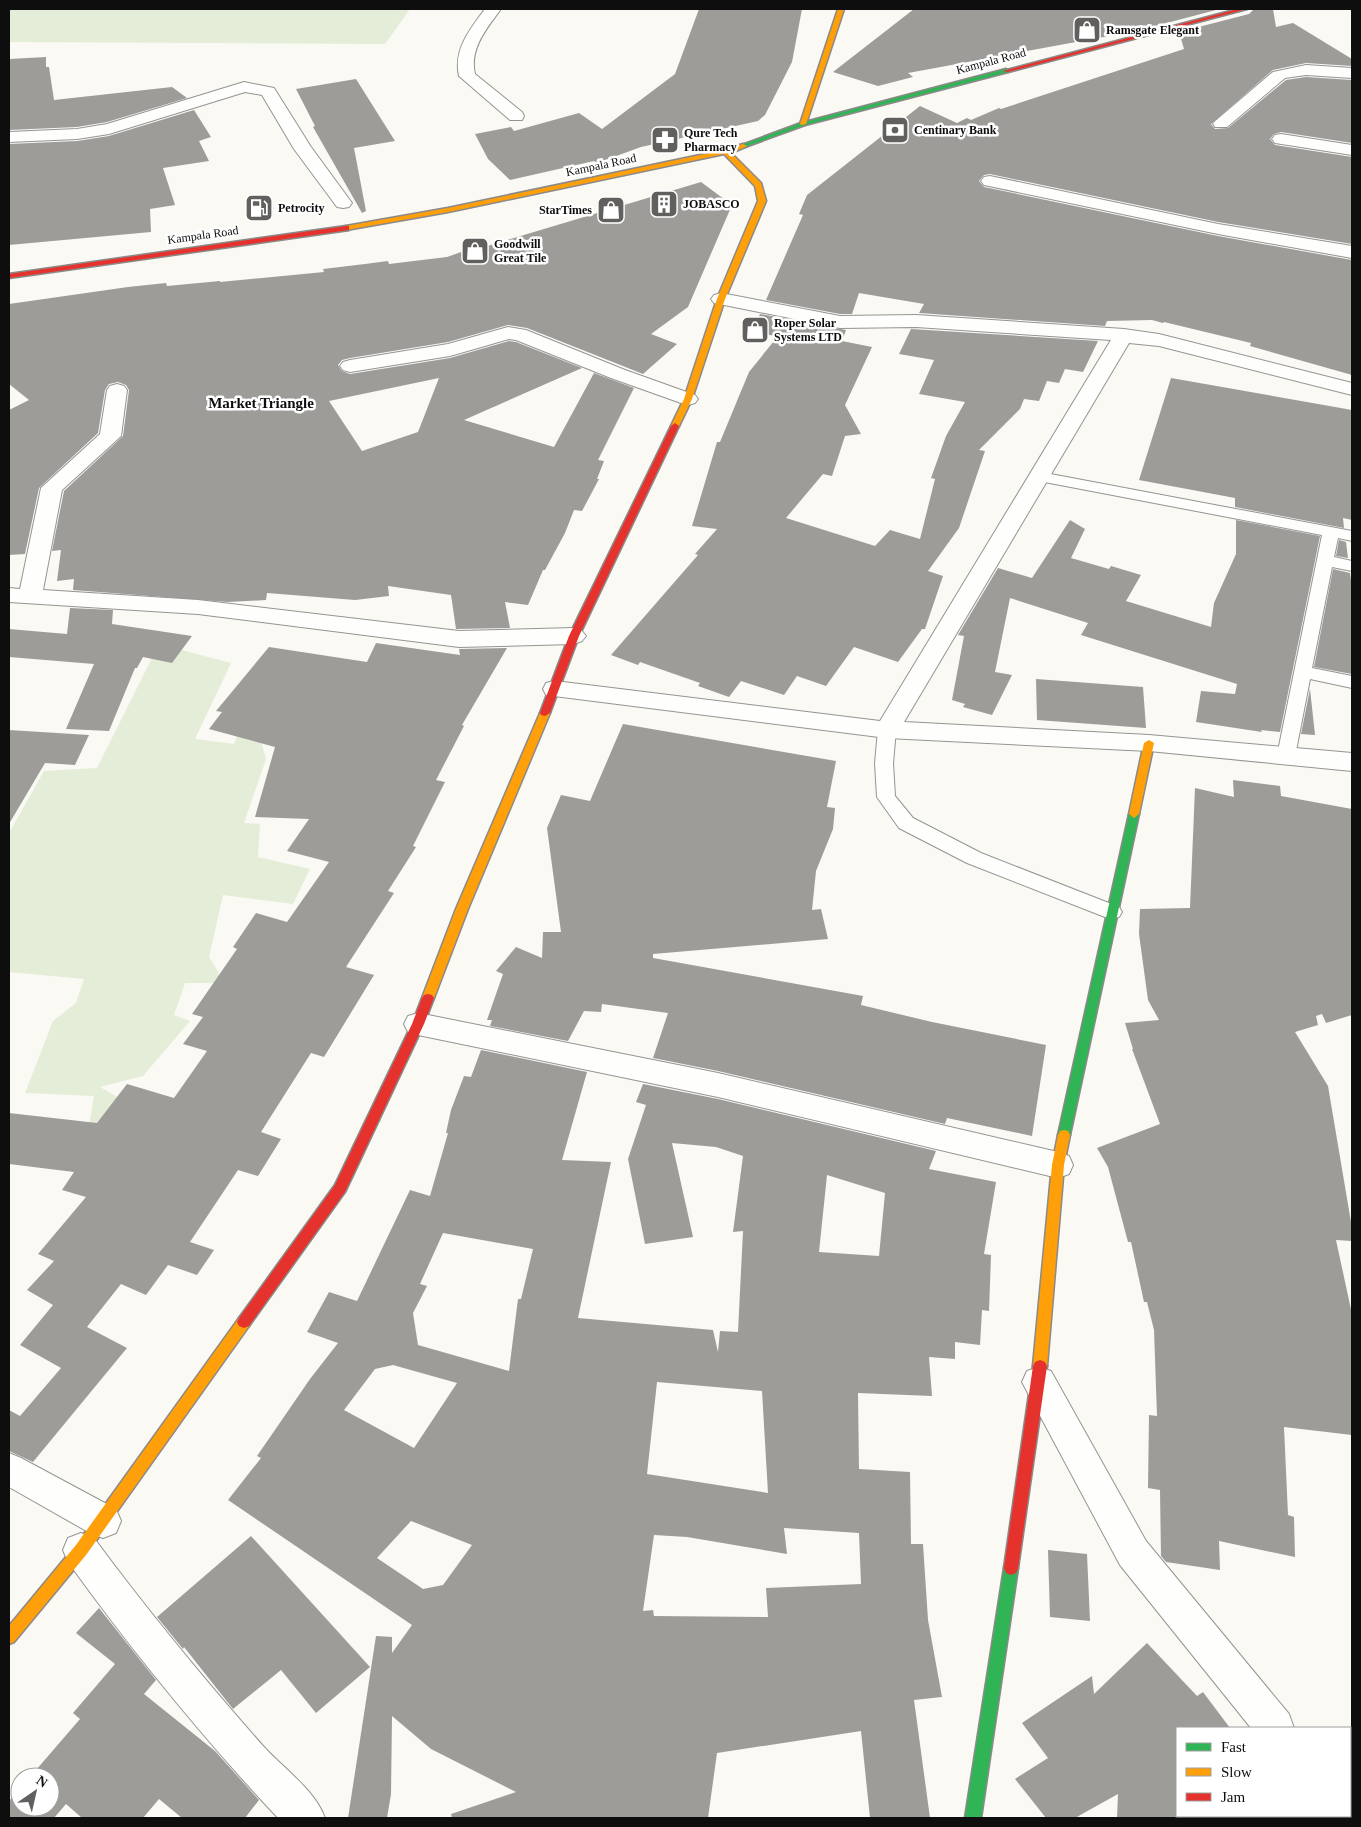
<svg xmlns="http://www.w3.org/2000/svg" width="1361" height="1827" font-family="Georgia,serif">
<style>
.green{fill:#e4edd7}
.building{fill:#9e9c99;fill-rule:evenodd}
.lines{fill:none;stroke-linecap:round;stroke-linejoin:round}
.lane-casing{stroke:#949492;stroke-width:2}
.street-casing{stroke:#949492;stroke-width:2}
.fast-casing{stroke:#8b8a88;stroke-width:3}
.slow-casing{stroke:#8b8a88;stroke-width:3}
.jam-casing{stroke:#8b8a88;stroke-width:3}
.lane{fill:#fefefd;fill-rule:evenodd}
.street{fill:#fefefd;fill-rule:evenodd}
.fast{fill:#30b455;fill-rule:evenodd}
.slow{fill:#ff9f0a;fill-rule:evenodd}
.jam{fill:#e5322d;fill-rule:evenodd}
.labels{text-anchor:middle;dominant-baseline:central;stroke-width:5;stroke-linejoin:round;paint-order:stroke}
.far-poi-label{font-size:12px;font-weight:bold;fill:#0e0e0e;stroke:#fff;text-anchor:start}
.far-street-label{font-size:12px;fill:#0e0e0e;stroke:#fff}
.far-quarter-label{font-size:15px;font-weight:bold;fill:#0e0e0e;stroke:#fff}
</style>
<rect width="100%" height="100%" fill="#faf9f4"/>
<g class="green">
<path d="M9 9H410L385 44 9 42Z"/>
<path d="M159 644 231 663 195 739 234 744 239 731 260 738 266 759 244 823 260 824 258 857 310 869 293 904 223 895 209 957 219 973 218 983H185L174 1015 190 1021 143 1076 100 1087 119 1098 117 1116 89 1126 94 1096 25 1093 53 1021 76 1003 84 979 9 972V833L44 771 97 768Z"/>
</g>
<g class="building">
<path d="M699 9H802L792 62 765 115 758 121 641 147 597 163 594 161 510 180 488 159 475 134 511 127 514 131 579 113 602 129 675 74Z"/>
<path d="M914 9H1220L1136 31 908 73 913 77 878 86 833 72Z"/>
<path d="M1254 9H1273L1276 27 1293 23 1352 59V66L1306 63 1273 70 1211 124 1215 129 1228 128 1286 80 1306 77 1352 80V143L1281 132 1274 134 1270 139 1275 145 1352 157V244L1218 222 990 174 984 175 979 181 984 187 1218 236 1352 260V375L1250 346 1251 343 1164 322 1163 323 1152 320 1107 321 1105 326 919 313 924 304 859 293 852 314H840L766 300 803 215 799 214 807 195 920 106 957 123 967 118 971 120 999 108 1001 109 1184 49 1179 32 1249 14Z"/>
<path d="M46 57V67H49L54 100 172 87 187 98 107 122 77 127 9 130V59Z"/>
<path d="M356 79 395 141 354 148 366 211 362 213 313 127 315 126 296 89Z"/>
<path d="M194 110 211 137 199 141 209 161 163 168 175 205 150 209 151 232 9 245V144L77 141 109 136Z"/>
<path d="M701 182 732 205 688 307 651 334 677 344 643 374 527 328 508 325 448 342 350 358 342 360 338 365 342 371 350 374 450 358 509 341 516 342 582 368 464 420 554 447 594 373 634 388 598 460 604 461 597 479H599L582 511 574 510 565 533 545 570H543L528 605 505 602 510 628 456 629 451 595 388 586 389 596 355 600 267 593 266 600 228 602 73 590 74 579 57 581 61 550 52 551 64 491 123 436 129 390 126 385 118 382 109 384 105 390 98 433 39 488 25 554 9 555V410L29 400 9 384V304L128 287 166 283 167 286 220 281V282L324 272 323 269 365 264 388 261 389 264 447 257 481 245 484 247ZM439 378 418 432 362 451 329 401Z"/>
<path d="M760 314 846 330 842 341 872 347 845 405 861 434 845 436 832 476 823 474 786 518 875 546 890 530 920 539 935 479 931 478 946 436 965 402 919 394 934 360 899 354 911 329 1098 341 1083 372 1065 369 1059 383 1047 381 1039 401 1024 399 1020 409 979 450 985 451 959 528 928 571 943 576 925 629H922L898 662 854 647 826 686 797 676 784 695 741 681 729 697 698 686 700 683 640 662 638 665 611 655 698 555 695 554 717 529 692 526 717 442H720L749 372 778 336 752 333Z"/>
<path d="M1171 378 1352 410V520L1343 518 1344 528 1235 507V498L1139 480Z"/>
<path d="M1070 520 1085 529 1071 558 1109 569 1111 566 1141 575 1126 601 1211 627 1214 603 1236 554V520L1320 536 1280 732 1261 730 1262 732 1196 722 1201 691 1235 694 1237 684 1081 635 1088 623 1010 598 995 672 1012 675 992 715 963 707 965 704 952 700 964 636 958 635 998 568 1032 578Z"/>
<path d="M1339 540 1346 542 1348 558 1336 556Z"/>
<path d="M1333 569 1350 573 1352 588V674L1314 667Z"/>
<path d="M70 608 113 610 112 624 192 636 172 663 143 657 137 668H135L109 731 66 729 94 664 9 657V629L67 634Z"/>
<path d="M376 643 460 655 459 649 507 648 462 725 464 726 436 780 445 782 413 846 416 847 388 891 394 893 346 967 374 975 324 1057 311 1053 261 1132 281 1139 258 1176 238 1170 190 1242 214 1250 197 1275 168 1265 146 1295 121 1284 87 1327 127 1348 33 1462 9 1451V1410L20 1416 61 1368 20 1345 53 1305 27 1290 54 1261 38 1254 86 1197 62 1190 74 1172 9 1164V1113L97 1123 127 1084 174 1098 207 1051 183 1044 203 1017 192 1014 237 949 233 947 256 913 287 922 329 862 287 851 309 819 255 817 275 747 209 729 222 712 216 711 269 647 367 662Z"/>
<path d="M1036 679 1143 687 1146 728 1037 720Z"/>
<path d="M1310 689 1315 735 1301 734Z"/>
<path d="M623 724 836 761 827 807 835 808 833 829 816 871 812 910 821 909 828 939 653 954V958L863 996 861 1005 932 1022 1046 1045 1032 1136 947 1118 945 1124 718 1071 653 1058 668 1013 602 1004 601 1012 584 1011 568 1041 490 1026 492 1020H487L503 974 496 971 516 947 542 958 543 932H561L547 828 561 795 590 801Z"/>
<path d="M9 730 89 735 75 765 45 763 9 824Z"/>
<path d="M1233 780 1280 786 1281 796 1352 809V1015L1326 1023 1322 1014 1316 1016 1318 1025 1295 1032 1328 1086 1352 1228V1241L1336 1240 1352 1314V1435L1284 1427 1288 1515 1294 1517 1295 1557 1219 1541 1220 1570 1166 1562 1161 1556 1160 1490 1148 1488 1149 1415 1157 1416 1154 1330 1147 1302H1144L1131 1242H1128L1108 1167 1097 1148 1160 1124 1132 1049H1133L1125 1023 1159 1020 1148 1000 1139 934 1140 909 1190 908 1195 788 1234 797Z"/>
<path d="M481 1050 587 1072 562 1160 611 1162 578 1318 713 1330 718 1352 720 1331 738 1332 743 1231 733 1232 743 1156 716 1147 672 1143 693 1237 645 1244 628 1159 646 1105 636 1102 643 1084 718 1099 936 1151 929 1169 996 1182 984 1254 991 1255 989 1311 982 1310 980 1345 955 1342V1359L929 1357 932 1396 858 1393 859 1469 910 1472 911 1544H923L928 1620 942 1697 914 1700 930 1818H870L861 1731 717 1753 708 1818H452L451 1814 516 1792 431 1749 392 1716 391 1794 387 1818H348L376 1636 392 1637V1653L412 1625 228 1500 261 1458 257 1456 310 1379 338 1343 307 1332 329 1292 357 1301 410 1190 430 1196 448 1133H446L451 1110 464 1076 471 1077ZM827 1175 885 1193 879 1256 819 1252ZM443 1233 533 1249 521 1299H518L509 1371 418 1345 413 1313 427 1286 420 1284ZM393 1365 457 1383 414 1448 344 1410 375 1369ZM657 1382 762 1391 768 1493 647 1474ZM411 1521 472 1545 443 1585 423 1589 377 1558ZM784 1528 859 1533 861 1584 766 1588 768 1617 654 1616 653 1610 643 1611 654 1535 687 1537 787 1554Z"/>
<path d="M251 1536 370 1667 316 1713 281 1670 233 1709 184 1647 183 1649 157 1617Z"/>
<path d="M1048 1550 1087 1554 1090 1621 1050 1617Z"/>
<path d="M99 1608 156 1680 144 1694 215 1751 259 1800 245 1818H182L159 1799 143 1818H82L66 1804 54 1818H9V1801L20 1788V1807H50V1777H30L80 1719 73 1713 115 1664 76 1633Z"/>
<path d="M1147 1643 1197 1696 1203 1692 1230 1728H1177V1818H1117L1118 1794 1075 1818H1046L1015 1779 1048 1758 1022 1723 1092 1676 1094 1694Z"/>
</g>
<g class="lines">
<defs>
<g id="lane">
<path d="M1040 472 1352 531V541L1338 538 1334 557 1352 561V571L1332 567 1312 668 1352 676V688L1310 679 1295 756 1293 760 1286 762 1279 760 1277 756 1322 535 1034 480 1032 477 1034 474Z"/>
<path d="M887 724 893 726 896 730 893 763 895 796 913 818 981 853 1119 907 1122 912 1119 917 1112 919 1105 917 967 863 899 828 877 797 875 763 878 730 881 726Z"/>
</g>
<g id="street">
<path d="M485 9H501C487 28 469 49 475 74L522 112 524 116 522 120H510L459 76C453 50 470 29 485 9Z"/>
<path d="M1306 65 1352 68V78L1306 75 1285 78 1227 127H1215L1213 123 1273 72Z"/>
<path d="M244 82 274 88 311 147 352 203 349 207 343 208 337 207 294 149 262 95 245 92 109 134 77 139 9 142V132L77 129 107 124Z"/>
<path d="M1281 134 1352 145V155L1275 143 1272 139 1275 135Z"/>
<path d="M990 176 1218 224 1352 246V258L1218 234 984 185 981 181 984 177Z"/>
<path d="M721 293 840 316 916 315 1124 329 1159 334 1352 383V395L1159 346 1129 343 904 722 1149 735 1352 753V771L1149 751 887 738 546 695 543 689 546 683 555 681 880 721 1111 340 916 327 840 328 714 303 711 299 714 295Z"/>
<path d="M508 327 526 330 625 370 695 395 698 399 695 403 688 405 681 403 611 378 516 340 509 339 450 356 350 372 343 370 340 366 343 362 350 360 448 344Z"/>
<path d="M117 384 124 386 127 390 121 436 62 490 43 590 198 600 459 631 574 628 582 631 586 636 582 641 574 644 459 647 198 614 9 602V588L20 589 41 488 100 434 107 390 110 386Z"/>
<path d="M418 1013 718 1073 1058 1152 1069 1156 1073 1165 1069 1174 1058 1178 718 1097 418 1035 408 1032 404 1024 408 1016Z"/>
<path d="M1039 1367 1051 1371 1146 1541 1289 1714 1294 1728H1251L1120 1565 1022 1382 1027 1371Z"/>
<path d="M9 1453 21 1458 116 1509 121 1521 116 1533 103 1538 90 1533 9 1487Z"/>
<path d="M81 1533 94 1538C147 1610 204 1679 264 1747 284 1769 315 1790 325 1818H278C203 1738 133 1652 68 1562L63 1550 68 1538Z"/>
<path d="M1350 1801 1352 1802V1818H1319L1318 1816H1350Z"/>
</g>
<g id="fast">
<path d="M1006 69 1009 71 1008 72 805 125 745 147 739 146 801 123Z"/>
<path d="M1134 810 1139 814 1070 1135 1068 1139 1064 1140 1060 1139 1058 1135 1129 814Z"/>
<path d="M1011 1561 1016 1563 1018 1568 981 1818H965L1004 1568 1006 1563Z"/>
</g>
<g id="slow">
<path d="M838 9H844L806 124 801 125 800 124Z"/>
<path d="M743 144 747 146 745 147 731 153 761 183 766 201 725 299 692 399 679 426 675 429 671 426 684 399 717 299 758 201 755 186 724 154 448 212 346 230 342 228 346 226 448 208 724 150Z"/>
<path d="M545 710 550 713 468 909 434 998 432 1001H424L422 998 456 909 540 713Z"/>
<path d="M1149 740 1154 743 1139 814 1134 818 1129 814 1144 743Z"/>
<path d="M1064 1130 1068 1131 1070 1135 1064 1165 1047 1366 1045 1370 1040 1372 1035 1370 1033 1366 1052 1165 1058 1135 1060 1131Z"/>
<path d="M244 1316 249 1318 251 1322 249 1326 86 1555 14 1642 9 1644V1626L76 1545 239 1318Z"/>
</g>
<g id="jam">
<path d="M1238 9H1247L1008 72 1003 71Z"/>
<path d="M346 226H349V230L9 278V274Z"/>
<path d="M675 423 679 426 579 636 550 713 545 716 541 715 540 713 569 636 671 426Z"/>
<path d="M428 994 432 995 434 998 424 1024 345 1192 249 1326 244 1328 239 1326 237 1322 239 1318 335 1185 412 1024 422 998 424 995Z"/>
<path d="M1040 1360 1045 1362 1047 1366 1018 1568 1016 1573 1011 1575 1006 1573 1004 1568 1033 1366 1035 1362Z"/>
</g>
</defs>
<use href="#lane" class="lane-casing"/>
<use href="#street" class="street-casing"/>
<use href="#fast" class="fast-casing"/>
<use href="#slow" class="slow-casing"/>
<use href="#jam" class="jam-casing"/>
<use href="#lane" class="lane"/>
<use href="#street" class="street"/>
<use href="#fast" class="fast"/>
<use href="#slow" class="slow"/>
<use href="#jam" class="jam"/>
</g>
<defs>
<symbol id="shop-square" viewBox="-11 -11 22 22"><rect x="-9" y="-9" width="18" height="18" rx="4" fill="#61605e" stroke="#fff"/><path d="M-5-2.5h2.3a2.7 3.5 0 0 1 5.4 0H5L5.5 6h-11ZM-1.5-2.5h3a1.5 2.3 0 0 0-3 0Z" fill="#fff"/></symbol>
<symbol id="bank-square" viewBox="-11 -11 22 22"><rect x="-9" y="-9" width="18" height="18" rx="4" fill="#61605e" stroke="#fff"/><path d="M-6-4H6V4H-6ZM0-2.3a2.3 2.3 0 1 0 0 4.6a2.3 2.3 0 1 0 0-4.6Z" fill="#fff"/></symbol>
<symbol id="pharmacy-square" viewBox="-11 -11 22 22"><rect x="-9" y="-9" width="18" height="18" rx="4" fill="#61605e" stroke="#fff"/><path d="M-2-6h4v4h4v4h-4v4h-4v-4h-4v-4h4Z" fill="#fff"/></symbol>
<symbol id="building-square" viewBox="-11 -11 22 22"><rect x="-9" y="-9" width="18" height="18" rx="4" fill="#61605e" stroke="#fff"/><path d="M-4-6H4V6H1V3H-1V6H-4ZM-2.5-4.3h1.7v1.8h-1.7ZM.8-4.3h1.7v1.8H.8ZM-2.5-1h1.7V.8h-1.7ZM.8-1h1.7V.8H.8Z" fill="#fff"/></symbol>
<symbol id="fuel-square" viewBox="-11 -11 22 22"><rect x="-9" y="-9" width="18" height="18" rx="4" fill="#61605e" stroke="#fff"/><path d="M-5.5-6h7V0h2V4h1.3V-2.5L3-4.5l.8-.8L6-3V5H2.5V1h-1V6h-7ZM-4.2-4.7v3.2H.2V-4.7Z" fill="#fff"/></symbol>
</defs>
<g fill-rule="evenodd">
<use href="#shop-square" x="1071" y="14" width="32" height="32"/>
<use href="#bank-square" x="879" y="114" width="32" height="32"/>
<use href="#pharmacy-square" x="649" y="124" width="32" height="32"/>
<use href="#building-square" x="648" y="188" width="32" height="32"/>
<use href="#fuel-square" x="243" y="192" width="32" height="32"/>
<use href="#shop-square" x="595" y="194" width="32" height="32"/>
<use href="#shop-square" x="459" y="235" width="32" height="32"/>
<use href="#shop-square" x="739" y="314" width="32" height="32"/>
</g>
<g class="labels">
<g class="far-poi-label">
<text x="1106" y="30">Ramsgate Elegant</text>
<text x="914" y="130">Centinary Bank</text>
<text x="684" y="133">Qure Tech<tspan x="684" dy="14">Pharmacy</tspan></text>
<text x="683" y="204">JOBASCO</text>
<text x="278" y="208">Petrocity</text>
<text x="592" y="210" text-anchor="end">StarTimes</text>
<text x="494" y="244">Goodwill<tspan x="494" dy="14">Great Tile</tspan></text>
<text x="774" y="323">Roper Solar<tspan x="774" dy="14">Systems LTD</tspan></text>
</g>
<g class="far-street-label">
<text transform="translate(991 61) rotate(-15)">Kampala Road</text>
<text transform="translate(601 165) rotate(-12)">Kampala Road</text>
<text transform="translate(203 235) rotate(-8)">Kampala Road</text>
</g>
<g class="far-quarter-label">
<text x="261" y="403">Market Triangle</text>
</g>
</g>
<rect width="1361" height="1827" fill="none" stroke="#0e0e0e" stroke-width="20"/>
<rect x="1176" y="1727" width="175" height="90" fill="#ffffff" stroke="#9f9f9f"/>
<rect x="1186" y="1743" width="25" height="8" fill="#30b455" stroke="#9f9f9f"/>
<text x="1221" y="1752" font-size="15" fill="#0e0e0e">Fast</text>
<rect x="1186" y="1768" width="25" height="8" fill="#ff9f0a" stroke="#9f9f9f"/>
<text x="1221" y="1777" font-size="15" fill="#0e0e0e">Slow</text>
<rect x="1186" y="1793" width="25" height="8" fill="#e5322d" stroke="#9f9f9f"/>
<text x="1221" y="1802" font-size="15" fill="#0e0e0e">Jam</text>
<g transform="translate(35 1792) rotate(34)"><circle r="24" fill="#ffffff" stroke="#9f9f9f"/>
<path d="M0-4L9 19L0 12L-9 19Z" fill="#61605e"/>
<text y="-8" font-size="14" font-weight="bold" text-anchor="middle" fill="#0e0e0e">N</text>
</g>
</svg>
